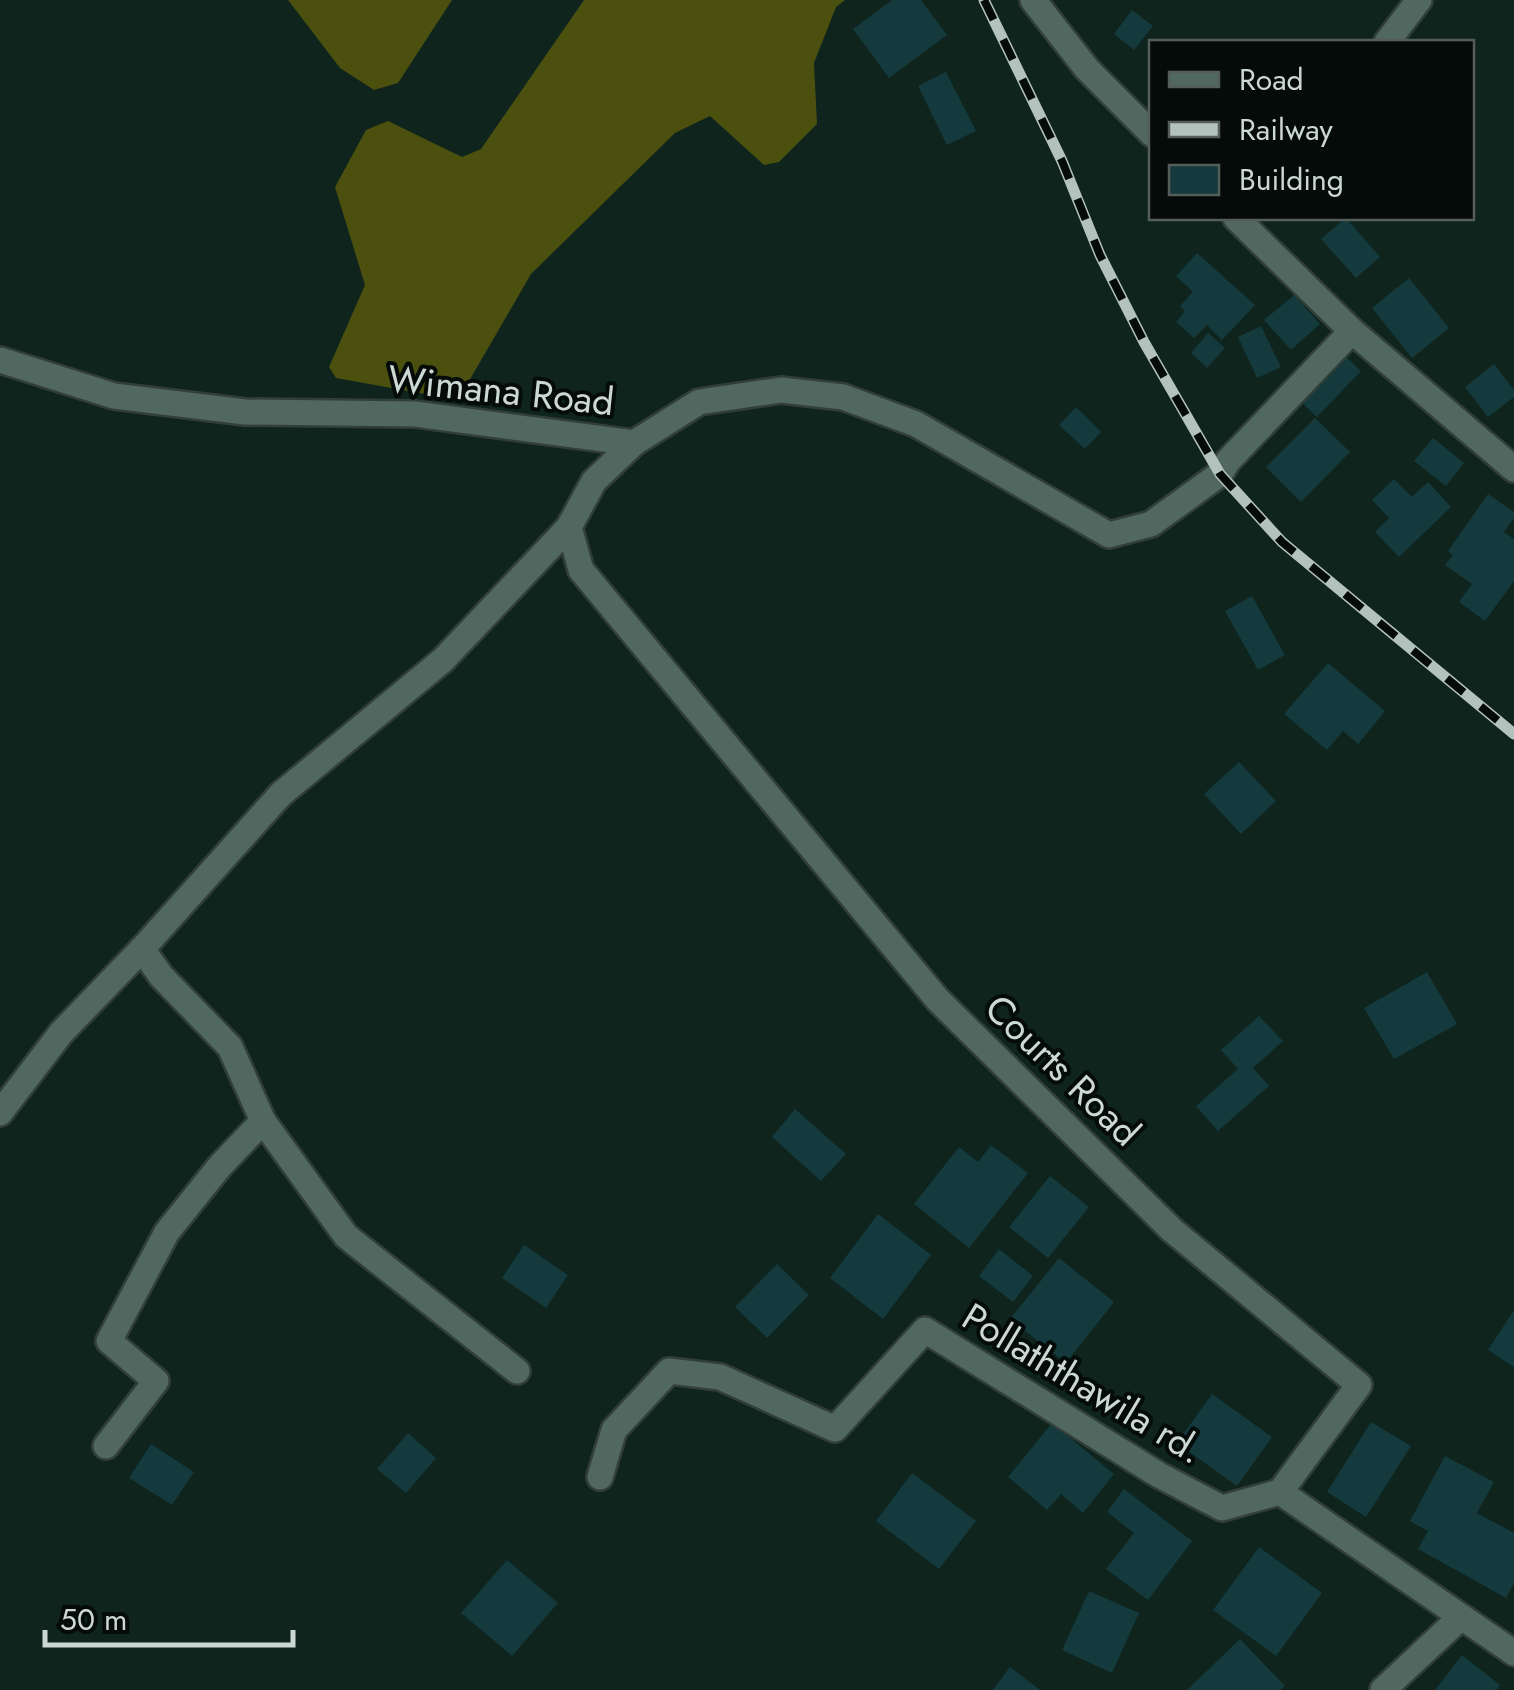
<svg xmlns="http://www.w3.org/2000/svg" width="1514" height="1690" font-family="Jost,sans-serif">
<style>
.forest{fill:#4b500f}
.building{fill:#143a3d}
.lines{fill:none;stroke-linecap:round;stroke-linejoin:round}
.minor-casing{stroke:#313e39;stroke-width:30}
.minor{stroke:#506860;stroke-width:25}
.rail-casing{stroke:#b4c2bd;stroke-width:11}
.rail{stroke:#040b08;stroke-width:8;stroke-dasharray:22;stroke-linecap:butt}
.labels{text-anchor:middle;dominant-baseline:central;stroke-width:8;stroke-linejoin:round;paint-order:stroke}
.street-label{font-size:38px;fill:#cbd8d3;stroke:#040b08}
</style>
<rect width="100%" height="100%" fill="#0e241d"/>
<g class="forest">
<path d="M288 0H452L398 83 374 90 340 68Z"/>
<path d="M584 0H845L836 7 814 63 817 124 779 162 764 165 710 116 675 133 531 274 458 400 336 378 329 367 365 285 335 187 366 130 388 121 462 157 481 149Z"/>
</g>
<g class="building">
<path d="M892 0H921L947 35 889 78 853 29Z"/>
<path d="M1132 10 1153 26 1134 50 1114 34Z"/>
<path d="M946 72 976 131 947 145 918 86Z"/>
<path d="M1346 218 1380 257 1356 278 1321 239Z"/>
<path d="M1197 253 1255 305 1222 340 1207 325 1194 338 1176 322 1185 311 1180 306 1193 292 1176 276Z"/>
<path d="M1409 278 1449 328 1412 358 1372 308Z"/>
<path d="M1294 295 1320 324 1291 350 1264 320Z"/>
<path d="M1261 326 1281 367 1257 378 1238 337Z"/>
<path d="M1208 333 1225 348 1207 368 1191 353Z"/>
<path d="M1341 352 1361 371 1317 417 1297 398Z"/>
<path d="M1494 364 1514 390V397L1488 417 1465 387Z"/>
<path d="M1076 407 1101 432 1085 449 1059 425Z"/>
<path d="M1315 418 1350 452 1301 502 1266 467Z"/>
<path d="M1433 438 1464 463 1446 486 1414 461Z"/>
<path d="M1394 479 1412 497 1428 482 1451 507 1399 557 1375 532 1389 518 1372 500Z"/>
<path d="M1488 494 1514 512V518L1504 532 1514 539V581L1485 621 1459 602 1472 584 1445 565 1453 555 1448 551Z"/>
<path d="M1252 596 1285 655 1258 670 1225 611Z"/>
<path d="M1328 663 1385 711 1358 744 1343 731 1327 750 1284 714Z"/>
<path d="M1239 762 1276 801 1241 834 1204 794Z"/>
<path d="M1427 972 1457 1024 1394 1059 1364 1008Z"/>
<path d="M1259 1016 1283 1041 1253 1068 1269 1086 1218 1131 1196 1106 1238 1069 1221 1050Z"/>
<path d="M795 1109 846 1154 821 1181 772 1137Z"/>
<path d="M991 1145 1028 1173 969 1248 914 1204 959 1147 978 1162Z"/>
<path d="M1050 1176 1089 1207 1048 1258 1009 1227Z"/>
<path d="M878 1214 931 1255 883 1319 830 1278Z"/>
<path d="M524 1245 568 1275 546 1308 502 1278Z"/>
<path d="M999 1249 1033 1276 1013 1302 979 1276Z"/>
<path d="M1059 1258 1114 1302 1066 1363 1010 1319Z"/>
<path d="M777 1264 809 1295 767 1338 735 1307Z"/>
<path d="M1514 1310V1367L1488 1350Z"/>
<path d="M1212 1394 1272 1437 1237 1486 1177 1443Z"/>
<path d="M1371 1422 1411 1446 1366 1517 1327 1492Z"/>
<path d="M1052 1423 1114 1474 1083 1513 1061 1494 1047 1510 1008 1477Z"/>
<path d="M408 1433 436 1458 406 1493 377 1469Z"/>
<path d="M151 1444 194 1472 172 1505 129 1478Z"/>
<path d="M1445 1456 1494 1482 1477 1513 1514 1533V1583L1506 1598 1418 1549 1428 1531 1410 1521Z"/>
<path d="M912 1473 976 1521 939 1569 876 1521Z"/>
<path d="M1124 1489 1192 1541 1148 1600 1106 1569 1134 1533 1107 1512Z"/>
<path d="M1259 1547 1322 1593 1276 1656 1213 1610Z"/>
<path d="M507 1560 558 1603 512 1656 461 1613Z"/>
<path d="M1089 1591 1139 1613 1112 1673 1062 1650Z"/>
<path d="M1240 1639 1285 1686 1280 1690H1187Z"/>
<path d="M1462 1655 1500 1685 1496 1690H1435Z"/>
<path d="M1010 1667 1040 1690H993Z"/>
</g>
<g class="lines">
<defs>
<g id="minor">
<path d="M1033 0 1087 69 1152 134"/>
<path d="M1387 42 1419 0"/>
<path d="M1236 218 1352 331 1514 469"/>
<path d="M1352 331 1228 461 1220 474 1151 524 1109 535 916 424 843 397 781 390 699 402 634 443 594 481 569 527 581 570 938 1000 1172 1230 1359 1385 1280 1492 1514 1653"/>
<path d="M0 360 114 396 245 412 415 414 634 443"/>
<path d="M142 949 161 976 230 1047 263 1121 346 1236 517 1371"/>
<path d="M0 1113 61 1033 142 949 281 794 443 660 569 527"/>
<path d="M106 1446 156 1381 109 1341 167 1232 220 1166 263 1121"/>
<path d="M600 1477 614 1430 669 1371 720 1377 835 1429 925 1330 1159 1475 1222 1508 1280 1492"/>
<path d="M1383 1690 1461 1617"/>
</g>
</defs>
<use href="#minor" class="minor-casing"/>
<use href="#minor" class="minor"/>
<defs>
<path id="rail" d="M984 0 1062 161 1100 255 1144 342 1220 474 1282 542 1514 734"/>
</defs>
<use href="#rail" class="rail-casing"/>
<use href="#rail" class="rail"/>
</g>
<g class="labels">
<g class="street-label">
<text transform="translate(501 390) rotate(6)">Wimana Road</text>
<text transform="translate(1063 1070) rotate(44)">Courts Road</text>
<text transform="translate(1083 1383) rotate(31)">Pollaththawila rd.</text>
</g>
</g>
<rect x="1149" y="40" width="325" height="180" fill="#040b08" stroke="#545d59" stroke-width="2.5"/>
<rect x="1169" y="72" width="50" height="15" fill="#506860" stroke="#545d59" stroke-width="2.5"/>
<text x="1239" y="90" font-size="30" fill="#cbd8d3">Road</text>
<rect x="1169" y="122" width="50" height="15" fill="#b4c2bd" stroke="#545d59" stroke-width="2.5"/>
<text x="1239" y="140" font-size="30" fill="#cbd8d3">Railway</text>
<rect x="1169" y="165" width="50" height="30" fill="#143a3d" stroke="#545d59" stroke-width="2.5"/>
<text x="1239" y="190" font-size="30" fill="#cbd8d3">Building</text>
<path d="M45 1630v15h248v-15" fill="none" stroke="#cbd8d3" stroke-width="5"/>
<text x="60" y="1630" font-size="30" fill="#cbd8d3" stroke="#040b08" stroke-width="8" paint-order="stroke">50 m</text>
</svg>
